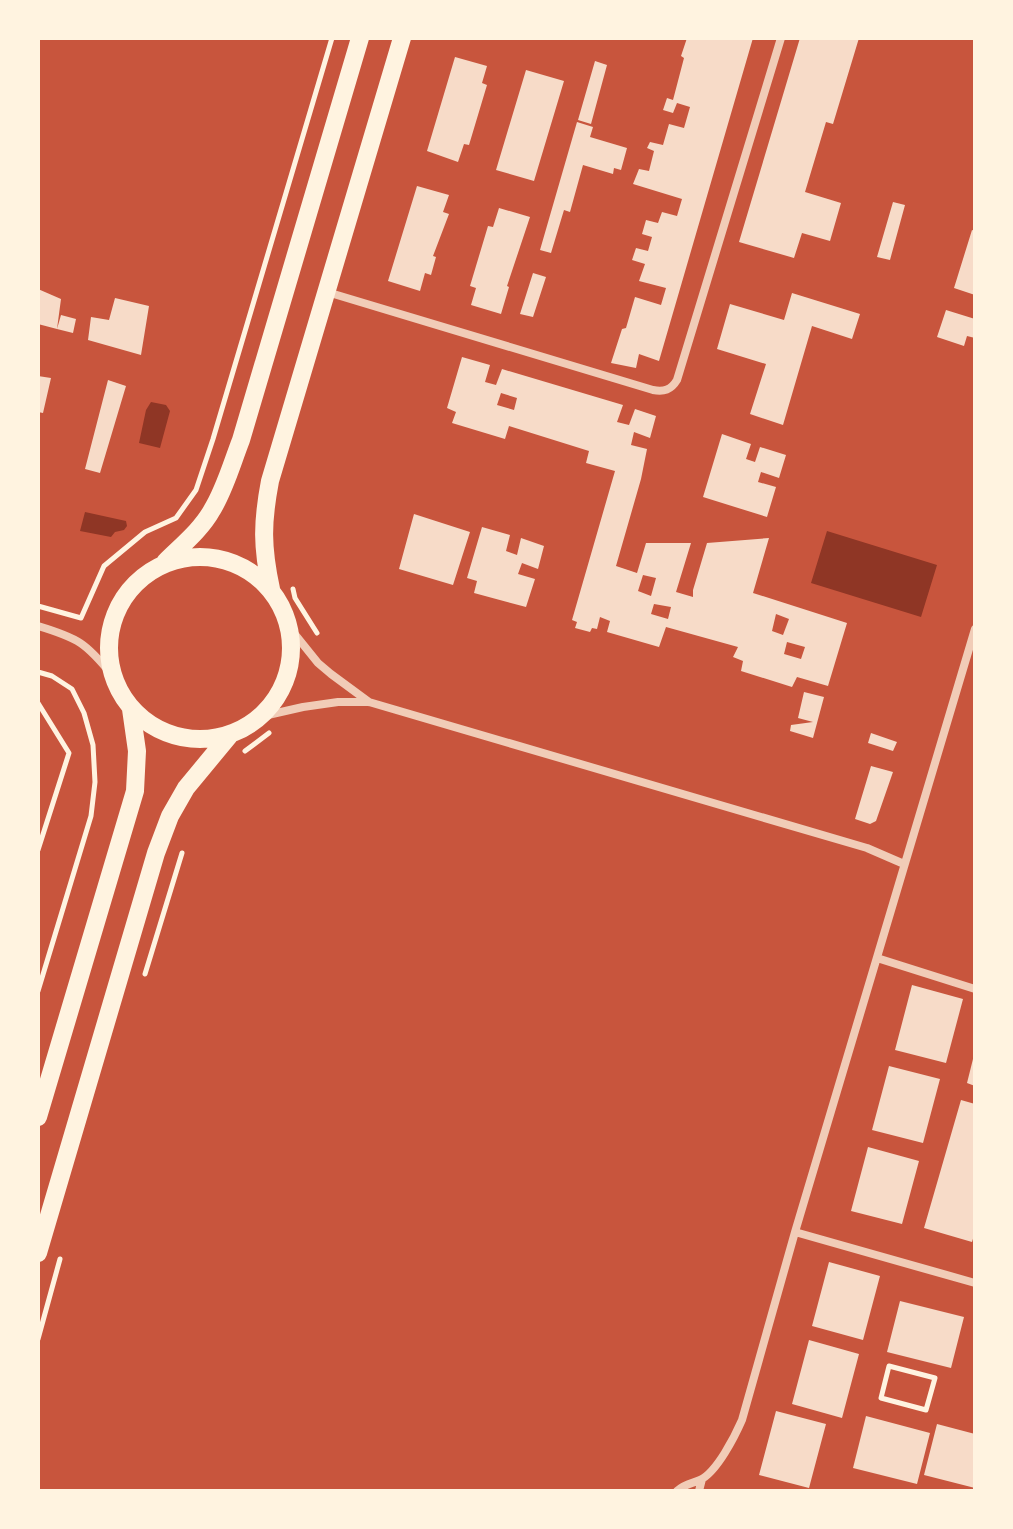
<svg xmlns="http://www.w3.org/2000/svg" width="1013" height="1529" font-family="'Fira Sans Condensed',sans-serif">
<rect width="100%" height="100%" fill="#c8553d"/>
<path fill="#8f3625" d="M 151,402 L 166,405 L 170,411 L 160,448 L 139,443 L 146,410 Z
M 85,512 L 126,521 L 127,526 L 124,530 L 115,532 L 111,537 L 80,531 Z
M 827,531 L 937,565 L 921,617 L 811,583 Z"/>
<path fill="#f7dbc8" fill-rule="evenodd" d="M 687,38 L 753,38 L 659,361 L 639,354 L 636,368 L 611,363 L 622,329 L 626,328 L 635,297 L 661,305 L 666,288 L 639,281 L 645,264 L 632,260 L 636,248 L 648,251 L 652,237 L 642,234 L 646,220 L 658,223 L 662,212 L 677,216 L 682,199 L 633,184 L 639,169 L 649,171 L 654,151 L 647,148 L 650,142 L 663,145 L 669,124 L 684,128 L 690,107 L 677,103 L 673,113 L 663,110 L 667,98 L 673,100 L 684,58 L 681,56 Z
M 800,38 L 859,38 L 833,124 L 826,122 L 805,192 L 841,203 L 830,241 L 802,233 L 794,258 L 739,242 Z
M 455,57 L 487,66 L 482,83 L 487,85 L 469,145 L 464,144 L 458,162 L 427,151 Z
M 595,61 L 607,65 L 591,124 L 578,120 Z
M 526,70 L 564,81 L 534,181 L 496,170 Z
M 577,122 L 593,127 L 590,137 L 627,148 L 621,170 L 614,168 L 613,174 L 583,165 L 570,212 L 564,210 L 551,253 L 540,250 Z
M 417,186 L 449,195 L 443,212 L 449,214 L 433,256 L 436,257 L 431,275 L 425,273 L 420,291 L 388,281 Z
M 893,202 L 905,205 L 890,260 L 877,257 Z
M 499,208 L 530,217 L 507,286 L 509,287 L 501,314 L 471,305 L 476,288 L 470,286 L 488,226 L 493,227 Z
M 972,230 L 975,231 L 975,295 L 954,288 Z
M 533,273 L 546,277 L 533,317 L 520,314 Z
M 38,289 L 61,299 L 57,329 L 38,324 Z
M 792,293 L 860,314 L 852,339 L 812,326 L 783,425 L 750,414 L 766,364 L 717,349 L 730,304 L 784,320 Z
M 115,298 L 149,306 L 141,355 L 88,340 L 91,317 L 109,320 Z
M 946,310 L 975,319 L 975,338 L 967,336 L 964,346 L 937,337 Z
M 61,315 L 76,319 L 73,333 L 57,329 Z
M 462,357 L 490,365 L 485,382 L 496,385 L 502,369 L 623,405 L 617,422 L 629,425 L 635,409 L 656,416 L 650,438 L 634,432 L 631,445 L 647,449 L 641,479 L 616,566 L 637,573 L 646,543 L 691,543 L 676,592 L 693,597 L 693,590 L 707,543 L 769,538 L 753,593 L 847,623 L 828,686 L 797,677 L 792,687 L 741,671 L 743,661 L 733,657 L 738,647 L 666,627 L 659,647 L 607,632 L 610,621 L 600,617 L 597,629 L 592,628 L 590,632 L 575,628 L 577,622 L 572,620 L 615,471 L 586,463 L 589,451 L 509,426 L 505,439 L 452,423 L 456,412 L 447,408 ZM 501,393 L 517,398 L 514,410 L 497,405 ZM 643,575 L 656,578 L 651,596 L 638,591 ZM 654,604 L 671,607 L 668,619 L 651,614 ZM 776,614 L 789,619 L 783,635 L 772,631 ZM 787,642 L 805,647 L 801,659 L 784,654 Z
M 38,376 L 51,378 L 43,413 L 38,412 Z
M 108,380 L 126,386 L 100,473 L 85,469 Z
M 722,434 L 751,444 L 746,459 L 755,462 L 760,447 L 786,455 L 779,478 L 761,472 L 758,482 L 776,487 L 767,517 L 703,497 Z
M 414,514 L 470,532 L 453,585 L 399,569 Z
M 482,527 L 510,535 L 506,551 L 517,555 L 521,538 L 544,546 L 538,569 L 522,563 L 518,574 L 535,579 L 526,607 L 474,593 L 477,581 L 467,578 Z
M 804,692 L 824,697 L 813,738 L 790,731 L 791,725 L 813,722 L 798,718 Z
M 871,733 L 897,742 L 893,751 L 868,743 Z
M 871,766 L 893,772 L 876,821 L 870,824 L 855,819 Z
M 912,985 L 963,999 L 946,1063 L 895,1050 Z
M 974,1055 L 975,1055 L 975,1086 L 967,1083 Z
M 889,1066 L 940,1079 L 923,1143 L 872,1130 Z
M 961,1100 L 975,1104 L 975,1232 L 972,1242 L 924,1228 Z
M 868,1147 L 919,1161 L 902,1224 L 851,1211 Z
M 829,1262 L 880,1276 L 863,1340 L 812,1326 Z
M 900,1301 L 964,1317 L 951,1368 L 887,1352 Z
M 809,1340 L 859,1354 L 842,1418 L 792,1404 Z
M 776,1411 L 826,1424 L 809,1488 L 759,1475 Z
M 866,1416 L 930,1433 L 917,1484 L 853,1468 Z
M 937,1424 L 975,1434 L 975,1488 L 924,1475 Z"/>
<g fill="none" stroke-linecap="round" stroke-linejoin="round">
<path stroke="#fff3e0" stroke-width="5" d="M 293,589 L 295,598 L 317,633
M 38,606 L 81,618 L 104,566 L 145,532 L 176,518 L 196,490 L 213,439 L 332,38
M 38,672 L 52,676 L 72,689 L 84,713 L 93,745 L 95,782 L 91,816 L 38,991
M 38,703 L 69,753 L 38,850
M 245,751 L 269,733
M 145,974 L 182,853
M 38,1339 L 60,1259
M 889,1366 L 935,1378 L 926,1410 L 881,1398 Z"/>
<path stroke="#f1ccb7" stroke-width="8" d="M 327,292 L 653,390 C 664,392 671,390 677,380 L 781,38
M 38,626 C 78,638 86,643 112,675
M 289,627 L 318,663 L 331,674 L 369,702
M 259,717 L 303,707 L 338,702 L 369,702 L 867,848 L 904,864
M 877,958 L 975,989
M 795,1232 L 975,1283
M 677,1491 C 686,1483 691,1484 700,1480 C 717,1472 735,1436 742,1420 L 795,1232 L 975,629
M 699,1491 L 702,1479"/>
<path stroke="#fff3e0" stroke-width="18" d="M109 648a91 91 0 1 1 182 0a91 91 0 1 1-182 0Z
M 165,562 C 181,546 201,530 212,510 C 225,489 232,463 241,440 L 360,38
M 271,589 C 262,547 262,523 270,481 L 402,38
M 38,1117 L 135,791 L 137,751 L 131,709
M 38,1253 L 156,853 L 170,816 L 186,788 L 229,736"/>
</g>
<rect width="1013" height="1529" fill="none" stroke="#fff3e0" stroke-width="80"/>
</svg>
